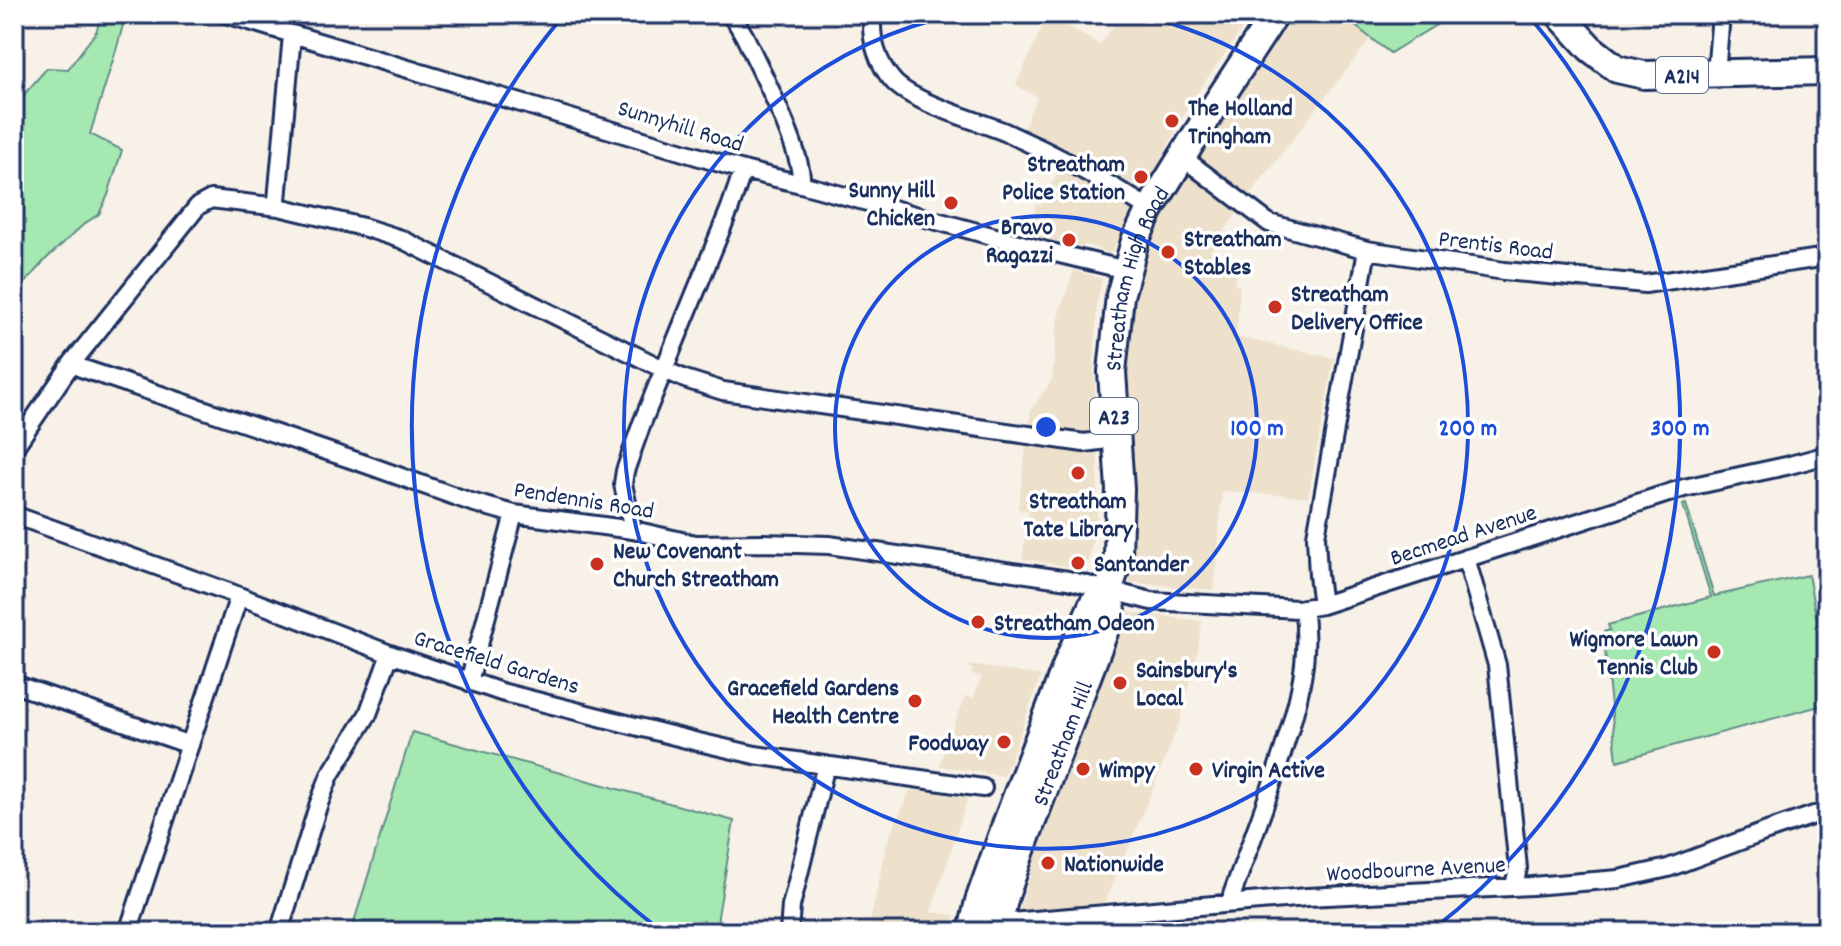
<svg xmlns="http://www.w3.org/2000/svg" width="1841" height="946" font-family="Dekko,sans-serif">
<rect width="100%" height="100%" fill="#f7f1e8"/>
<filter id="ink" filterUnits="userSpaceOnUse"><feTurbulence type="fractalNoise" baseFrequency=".0125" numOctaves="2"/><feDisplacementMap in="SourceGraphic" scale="16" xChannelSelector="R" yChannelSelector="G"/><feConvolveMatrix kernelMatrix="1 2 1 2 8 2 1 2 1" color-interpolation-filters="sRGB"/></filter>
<g filter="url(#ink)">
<path fill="#ede1cc" d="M 1048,14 L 1100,45 L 1122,14 L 1253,14 L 1192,100 L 1112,252 L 1108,253 L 1091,246 L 1085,245 L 1083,247 L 1028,235 L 1036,204 L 1040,205 L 1058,172 L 1015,147 L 1037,97 L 1016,85 Z
M 1295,14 L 1340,14 L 1371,38 L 1252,192 L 1210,251 L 1242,263 L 1234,284 L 1240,287 L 1236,337 L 1334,358 L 1308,497 L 1222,491 L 1214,590 L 1125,582 L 1133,531 L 1124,393 L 1129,321 L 1144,266 L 1162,214 Z
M 1074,270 L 1102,279 L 1097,303 L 1094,368 L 1098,464 L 1097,517 L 1087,569 L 1022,559 L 1029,511 L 1018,509 L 1031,410 L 1052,380 L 1058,317 Z
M 1128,612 L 1202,621 L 1198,649 L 1180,721 L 1150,796 L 1104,905 L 1019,912 L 1038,846 L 1115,640 Z
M 970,665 L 1041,676 L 1004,776 L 939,766 L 965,696 L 973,698 L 982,677 L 971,674 L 973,670 L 970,668 Z
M 910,790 L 968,797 L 931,912 L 955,915 L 949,932 L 868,932 L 887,842 Z"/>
<path fill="#a6e8b2" stroke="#608c88" stroke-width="2" d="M 102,14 L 126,14 L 117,47 L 90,134 L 122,150 L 108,195 L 99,214 L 84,224 L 45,260 L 14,295 L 14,170 L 27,151 L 14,139 L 14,95 L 21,98 L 47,68 L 68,69 L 96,32 Z
M 1340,14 L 1454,14 L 1390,53 Z
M 1686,504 L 1714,596 L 1808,575 L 1827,672 L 1827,704 L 1617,761 L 1603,632 L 1610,630 L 1608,625 L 1711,597 L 1683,505 Z
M 412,732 L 734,821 L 718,916 L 717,932 L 351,932 Z"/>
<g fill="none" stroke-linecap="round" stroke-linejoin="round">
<g stroke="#1b2f5e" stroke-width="22">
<path id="minor" d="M 226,14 L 743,170 L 801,184 L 1047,251 L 1126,270
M 729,14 L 737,23 L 745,37 C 759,67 805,155 801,184
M 873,14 C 869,37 878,65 894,82 C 914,103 976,120 1005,132 C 1055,154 1104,180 1150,209
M 1716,74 L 1721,14
M 1182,157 L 1269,223 L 1367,250 L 1504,271 L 1645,284 L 1827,257
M 279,207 L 277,200 L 292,35
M 72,363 L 81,368 L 365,464 L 471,502 L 514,514 L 633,530 L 695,544 L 764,543 L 829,545 L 1068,580 L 1151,601 L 1298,609 L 1322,605 L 1684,488 L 1786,466 L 1827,455
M 14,448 L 72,363 L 198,206 L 211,199 L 279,207 L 363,227 L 401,239 L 665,370 L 685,379 L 723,391 L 1084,443 L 1115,439
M 14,515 L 226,591 L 390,654 L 501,692 L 694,741 L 755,755 L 983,788
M 633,530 L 623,484 L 625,471 L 642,423 L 730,208 L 743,170
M 1466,558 L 1497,665 L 1518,868 L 1514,886
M 1322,605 L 1318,575 L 1316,536 L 1367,250
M 469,682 L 514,514
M 14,684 L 190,745
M 1232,903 L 1232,895 C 1247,852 1264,810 1278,766 C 1295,715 1312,662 1303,608
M 998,923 L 1307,897 L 1532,886 L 1619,879 L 1668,868 L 1767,831 L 1814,815 L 1827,813
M 128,932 L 239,596
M 279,932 L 318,806 L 330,775 L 368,714 L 390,654
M 789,932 L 791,906 L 826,765"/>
</g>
<g stroke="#1b2f5e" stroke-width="32">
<g id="trunk">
<path d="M 1559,14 L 1590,48 L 1617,69 L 1644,75 L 1827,71"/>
<path id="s1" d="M 972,932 L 979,901 L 1007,822 L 1069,659 L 1093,604 L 1108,592 L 1115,570 L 1118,554 L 1120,489 L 1112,372 L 1120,296 L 1135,241 L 1150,209 L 1192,141 L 1275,14"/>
<path id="s2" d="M 996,932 L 1005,896 L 1021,850 L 1112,611 L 1108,592"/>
</g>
</g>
<use href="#minor" stroke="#fff" stroke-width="16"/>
<use href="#trunk" stroke="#fff" stroke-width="26"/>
<path stroke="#1b2f5e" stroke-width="4" stroke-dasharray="12 6" stroke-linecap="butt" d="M 14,146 L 23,135"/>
</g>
</g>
<g fill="none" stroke="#1d4ed8" stroke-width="4">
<circle cx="1046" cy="427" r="211"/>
<path d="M1134 14A422 422 0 1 1 958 14"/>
<path d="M660 930A634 634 0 0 1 564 15M1528 15A634 634 0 0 1 1432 930"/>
</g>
<g fill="#c8321e" stroke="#fff" stroke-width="3">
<circle cx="1172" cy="121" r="8"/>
<circle cx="1141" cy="177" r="8"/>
<circle cx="951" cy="203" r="8"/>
<circle cx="1069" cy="240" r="8"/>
<circle cx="1168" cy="252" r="8"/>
<circle cx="1275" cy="307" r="8"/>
<circle cx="1078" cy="473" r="8"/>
<circle cx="1078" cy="563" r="8"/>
<circle cx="597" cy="564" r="8"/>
<circle cx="978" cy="622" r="8"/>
<circle cx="1714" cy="652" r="8"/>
<circle cx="1120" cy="683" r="8"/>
<circle cx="915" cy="701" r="8"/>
<circle cx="1004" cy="742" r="8"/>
<circle cx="1083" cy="769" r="8"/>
<circle cx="1196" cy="769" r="8"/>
<circle cx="1048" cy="863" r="8"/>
</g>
<g text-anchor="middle" stroke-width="7" stroke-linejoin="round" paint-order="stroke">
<g fill="#fff" stroke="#5f6d8e" stroke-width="2">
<rect x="1656" y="57" width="52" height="36" rx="6"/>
<rect x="1090" y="398" width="48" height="36" rx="6"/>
</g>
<g font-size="22" font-weight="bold" fill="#1b2f5e">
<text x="1682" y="83">A214</text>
<text x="1114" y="424">A23</text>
</g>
<g font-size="24" font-weight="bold" fill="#1b2f5e" stroke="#fff" text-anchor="start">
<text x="1188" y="115">The Holland<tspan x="1188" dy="28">Tringham</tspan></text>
<text x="1125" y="171" text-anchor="end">Streatham<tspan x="1125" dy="28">Police Station</tspan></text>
<text x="935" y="197" text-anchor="end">Sunny Hill<tspan x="935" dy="28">Chicken</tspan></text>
<text x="1053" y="234" text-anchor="end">Bravo<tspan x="1053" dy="28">Ragazzi</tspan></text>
<text x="1184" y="246">Streatham<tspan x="1184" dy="28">Stables</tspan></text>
<text x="1291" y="301">Streatham<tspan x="1291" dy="28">Delivery Office</tspan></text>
<text x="1078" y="508" text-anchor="middle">Streatham<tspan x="1078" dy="28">Tate Library</tspan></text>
<text x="613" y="558">New Covenant<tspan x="613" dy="28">Church Streatham</tspan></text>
<text x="1094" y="571">Santander</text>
<text x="994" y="630">Streatham Odeon</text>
<text x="1698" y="646" text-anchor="end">Wigmore Lawn<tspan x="1698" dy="28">Tennis Club</tspan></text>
<text x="1136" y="677">Sainsbury's<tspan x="1136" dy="28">Local</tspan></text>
<text x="899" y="695" text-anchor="end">Gracefield Gardens<tspan x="899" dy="28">Health Centre</tspan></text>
<text x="988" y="750" text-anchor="end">Foodway</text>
<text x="1099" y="777">Wimpy</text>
<text x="1212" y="777">Virgin Active</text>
<text x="1064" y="871">Nationwide</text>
</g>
<g font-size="24" fill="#1b2f5e" stroke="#fff">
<text transform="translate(681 125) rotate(17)" y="8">Sunnyhill Road</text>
<text transform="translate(1496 244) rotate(7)" y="8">Prentis Road</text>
<text dy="8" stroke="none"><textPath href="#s1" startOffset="688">Streatham High Road</textPath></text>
<text transform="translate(584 499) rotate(9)" y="8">Pendennis Road</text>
<text transform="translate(1463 534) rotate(-18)" y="8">Becmead Avenue</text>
<text transform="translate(497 661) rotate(17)" y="8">Gracefield Gardens</text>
<text dy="8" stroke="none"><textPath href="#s2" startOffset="200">Streatham Hill</textPath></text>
<text transform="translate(1416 868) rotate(-3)" y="8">Woodbourne Avenue</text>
</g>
</g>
<circle cx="1046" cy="427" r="12" fill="#1d4ed8" stroke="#fff" stroke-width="4"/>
<g font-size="24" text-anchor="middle" font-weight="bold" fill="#1d4ed8" stroke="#fff" stroke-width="7" stroke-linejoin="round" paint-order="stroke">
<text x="1257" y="435">100 m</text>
<text x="1468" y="435">200 m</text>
<text x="1680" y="435">300 m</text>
</g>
<rect width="1841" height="946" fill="none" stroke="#fff" stroke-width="48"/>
<rect x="24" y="24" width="1793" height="898" fill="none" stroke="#1b2f5e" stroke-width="3" filter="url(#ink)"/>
</svg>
